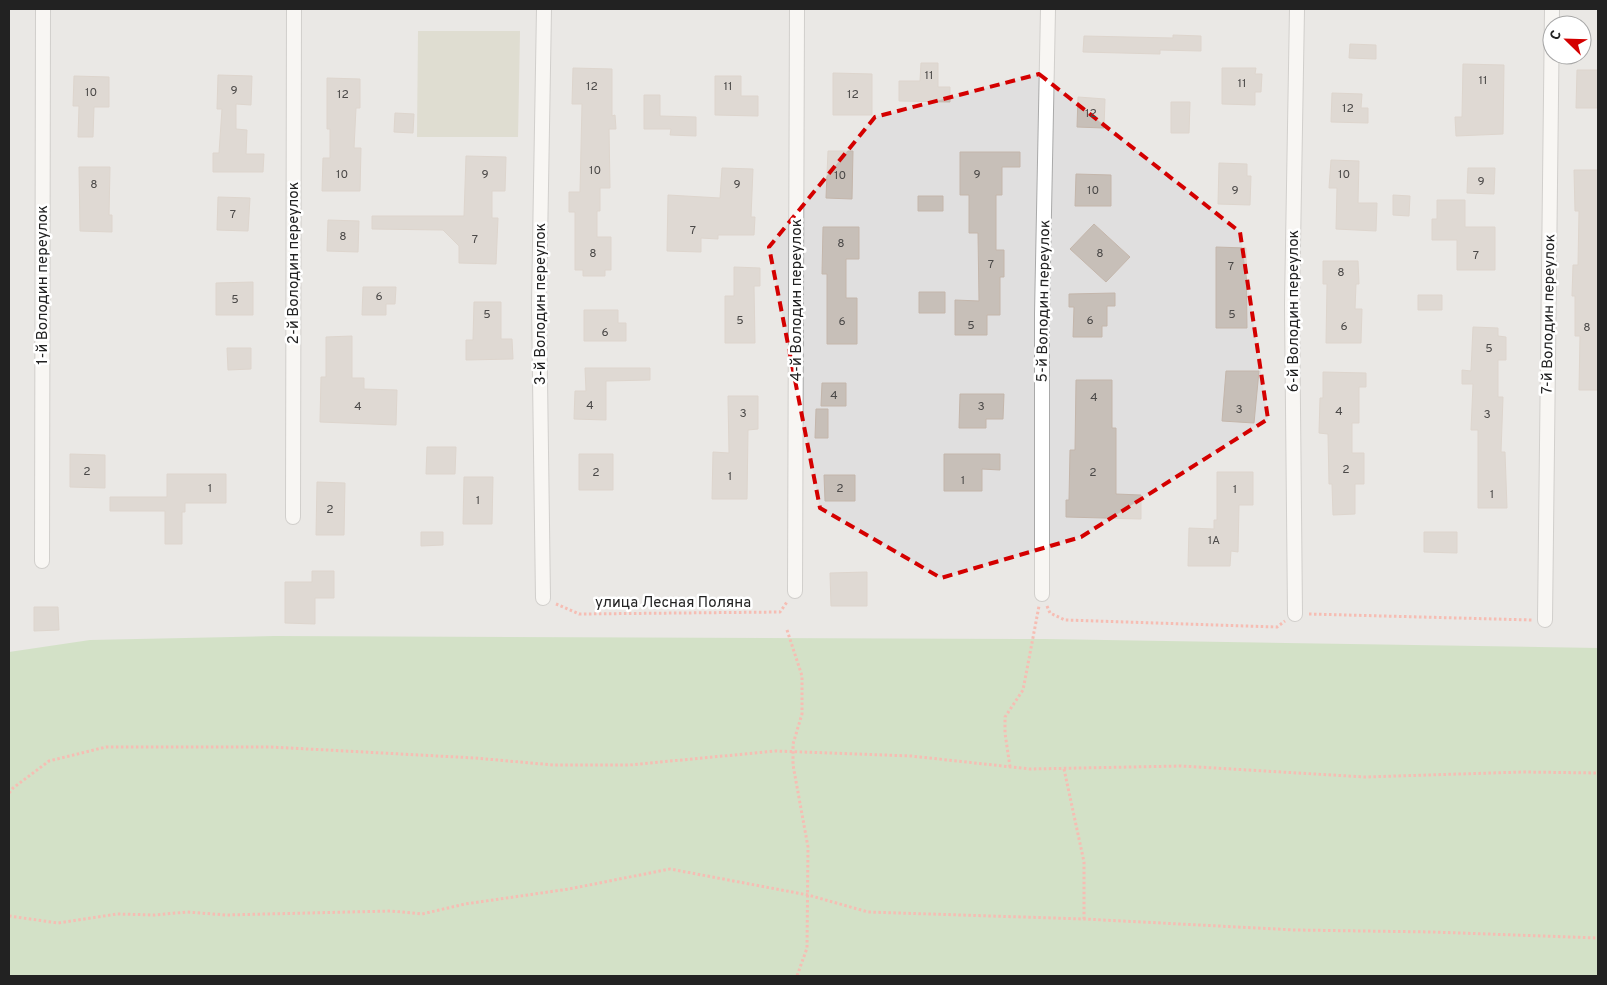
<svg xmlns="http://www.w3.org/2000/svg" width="1607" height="985" font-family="Overpass,sans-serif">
<rect width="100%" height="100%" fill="#f2efe9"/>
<path fill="#e0dfdf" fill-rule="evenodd" d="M 9,9 L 1598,9 L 1598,976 L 9,976 ZM 1552,25 L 1582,25 L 1582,55 L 1552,55 Z"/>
<path fill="#c7c7b4" d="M 418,31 L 520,31 L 518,137 L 417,137 Z"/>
<path fill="#add19e" d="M 274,636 L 1045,639 L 1598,648 L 1598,976 L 9,976 L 9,652 L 90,640 Z"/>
<path fill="#c7bfb8" stroke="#c4b6ab" d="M 1173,35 L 1201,36 L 1201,51 L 1160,50 L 1160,54 L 1083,52 L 1084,36 L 1173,38 Z
M 1350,44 L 1376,45 L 1376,59 L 1349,58 Z
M 921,63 L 938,63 L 938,87 L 950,87 L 950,102 L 899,101 L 899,81 L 920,81 Z
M 1463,64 L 1504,65 L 1503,134 L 1456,136 L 1455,117 L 1462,117 Z
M 573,68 L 612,69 L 612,116 L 615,115 L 616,129 L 609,129 L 610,188 L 600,188 L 600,211 L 597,211 L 597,237 L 611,237 L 611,270 L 605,270 L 605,276 L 583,276 L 583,270 L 575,270 L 575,212 L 569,212 L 569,192 L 580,192 L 582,104 L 572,104 Z
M 1222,68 L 1256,68 L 1255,74 L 1262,74 L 1261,92 L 1255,92 L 1255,105 L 1222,104 Z
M 1577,70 L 1598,70 L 1598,108 L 1576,108 Z
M 833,73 L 872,74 L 872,115 L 833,115 Z
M 218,75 L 252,76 L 251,105 L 236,104 L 236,129 L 247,130 L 246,154 L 264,154 L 263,172 L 213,172 L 213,153 L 219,153 L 222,109 L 217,109 Z
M 74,76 L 109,77 L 109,107 L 94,107 L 93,137 L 78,137 L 79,106 L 73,106 Z
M 715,76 L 741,76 L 741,96 L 758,96 L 758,116 L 715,115 Z
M 327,78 L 360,79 L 360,108 L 356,108 L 354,148 L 361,148 L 360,191 L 322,191 L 323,158 L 330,158 L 330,129 L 327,129 Z
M 1332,93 L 1362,94 L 1361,108 L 1368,108 L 1368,123 L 1331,122 Z
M 644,95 L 660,95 L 660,116 L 696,117 L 696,136 L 670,135 L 671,129 L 644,129 Z
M 1078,97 L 1105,99 L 1104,128 L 1077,127 Z
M 1171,102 L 1190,102 L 1189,133 L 1171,133 Z
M 395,113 L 414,114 L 413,133 L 394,132 Z
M 828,151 L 853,151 L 852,199 L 826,198 Z
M 960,152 L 1020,152 L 1020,167 L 1002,167 L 1002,195 L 996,195 L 996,250 L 1004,250 L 1004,277 L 1000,277 L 1000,315 L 987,315 L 987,335 L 955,335 L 955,300 L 979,301 L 978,233 L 969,233 L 969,195 L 960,195 Z
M 466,156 L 506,157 L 505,191 L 492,191 L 492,218 L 498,218 L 496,264 L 459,263 L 459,246 L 443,230 L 372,229 L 372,216 L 464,216 Z
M 1331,160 L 1359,161 L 1358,203 L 1377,203 L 1376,231 L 1336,229 L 1337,188 L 1329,188 Z
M 1219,163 L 1247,164 L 1247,176 L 1251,176 L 1250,205 L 1218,204 Z
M 79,167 L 110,167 L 109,215 L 112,215 L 112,232 L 80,231 Z
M 722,168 L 753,169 L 751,217 L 755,217 L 754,235 L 718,235 L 718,239 L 701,238 L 701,252 L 667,251 L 668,195 L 720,198 Z
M 1468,168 L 1495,168 L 1494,194 L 1467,193 Z
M 1574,170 L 1598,170 L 1598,390 L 1579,390 L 1580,336 L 1575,336 L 1575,296 L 1572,296 L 1573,265 L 1578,265 L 1579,211 L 1575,211 Z
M 1076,174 L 1111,175 L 1111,206 L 1075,206 Z
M 1393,195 L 1410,196 L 1409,216 L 1393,215 Z
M 918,196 L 943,196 L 943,211 L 918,211 Z
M 218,197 L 250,198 L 248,231 L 217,230 Z
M 1437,200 L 1465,200 L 1465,227 L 1495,227 L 1495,270 L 1457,270 L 1457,240 L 1432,240 L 1432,219 L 1437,219 Z
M 328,220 L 359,221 L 358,252 L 327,251 Z
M 1094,224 L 1130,257 L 1106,282 L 1070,249 Z
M 823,227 L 859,227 L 859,259 L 846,259 L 846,298 L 857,298 L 857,344 L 827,344 L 827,274 L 822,274 Z
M 1216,247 L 1246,248 L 1247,328 L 1216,328 Z
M 1323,261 L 1358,261 L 1359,284 L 1356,284 L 1355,309 L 1362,309 L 1361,343 L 1326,343 L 1327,284 L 1323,284 Z
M 734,267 L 760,268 L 760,286 L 754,286 L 755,343 L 725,343 L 725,296 L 734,296 Z
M 253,282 L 253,315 L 216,315 L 216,283 Z
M 363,287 L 396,287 L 395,304 L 386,304 L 386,315 L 362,315 Z
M 919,292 L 945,292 L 945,313 L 919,313 Z
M 1115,293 L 1115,306 L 1107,306 L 1107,326 L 1102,326 L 1102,337 L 1073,337 L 1074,307 L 1069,307 L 1069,294 Z
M 1418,295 L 1442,295 L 1442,310 L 1418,310 Z
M 474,302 L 501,302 L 501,339 L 512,339 L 513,359 L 466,360 L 466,340 L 473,340 Z
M 584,310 L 618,310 L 618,323 L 626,323 L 626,341 L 584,341 Z
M 1473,327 L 1498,328 L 1498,336 L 1506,337 L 1506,360 L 1498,360 L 1498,397 L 1503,397 L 1501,452 L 1505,452 L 1507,508 L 1478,508 L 1478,430 L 1471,430 L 1473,384 L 1462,384 L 1462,370 L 1471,371 Z
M 352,336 L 352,378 L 364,378 L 364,389 L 397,390 L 396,425 L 320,422 L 321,377 L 326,377 L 326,337 Z
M 227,348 L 251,348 L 251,369 L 228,370 Z
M 585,368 L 650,368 L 650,380 L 606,381 L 606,420 L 574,419 L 575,391 L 586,391 Z
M 1226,371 L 1259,371 L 1254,423 L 1222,421 Z
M 1323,372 L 1366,373 L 1366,387 L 1359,387 L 1359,423 L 1352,423 L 1352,453 L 1364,453 L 1364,484 L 1355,484 L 1355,514 L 1333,515 L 1332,484 L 1329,484 L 1328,434 L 1319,433 L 1320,398 L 1323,398 Z
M 1076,380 L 1112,380 L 1112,428 L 1116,428 L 1116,494 L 1141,495 L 1141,519 L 1066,517 L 1066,500 L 1069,500 L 1070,450 L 1075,450 Z
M 822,383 L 846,383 L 846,406 L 821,406 Z
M 960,394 L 1004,394 L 1003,419 L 986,419 L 986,428 L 959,428 Z
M 728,396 L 758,396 L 758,429 L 748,430 L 747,499 L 712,499 L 713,452 L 729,453 Z
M 816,409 L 828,409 L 828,438 L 815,438 Z
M 427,447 L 456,447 L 455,474 L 426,474 Z
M 70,454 L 105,455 L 105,488 L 70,487 Z
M 579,454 L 613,454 L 613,490 L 579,490 Z
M 944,454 L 1000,454 L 1000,470 L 982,469 L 982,491 L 944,491 Z
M 1217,472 L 1253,472 L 1253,505 L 1239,505 L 1238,552 L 1231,551 L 1230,566 L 1188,566 L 1189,528 L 1214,529 L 1214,520 L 1217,520 Z
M 167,474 L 226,474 L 226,503 L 185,503 L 185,512 L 182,512 L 182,544 L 165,544 L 165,511 L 110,511 L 110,497 L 167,497 Z
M 824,475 L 855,475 L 855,501 L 825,501 Z
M 464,477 L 493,477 L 492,524 L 463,524 Z
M 317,482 L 345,483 L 344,535 L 316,535 Z
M 421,532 L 443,532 L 443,545 L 421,546 Z
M 1424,532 L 1457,532 L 1457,553 L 1424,552 Z
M 312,571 L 334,571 L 334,598 L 315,598 L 315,624 L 285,623 L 285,582 L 312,582 Z
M 867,572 L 867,606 L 831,606 L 830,573 Z
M 34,607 L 58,607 L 59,630 L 34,631 Z"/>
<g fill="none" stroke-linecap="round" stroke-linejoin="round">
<g stroke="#a9a9a9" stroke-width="16">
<path id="minor" d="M 293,517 L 294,9
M 42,561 L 43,9
M 795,591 L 797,9
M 1042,594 L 1042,314 L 1048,9
M 543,598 L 539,304 L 544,9
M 1295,614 L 1292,305 L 1297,9
M 1545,620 L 1552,9"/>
</g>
<path stroke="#fa8072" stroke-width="3" stroke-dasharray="2.5 2.5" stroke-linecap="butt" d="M 556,604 L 579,614 L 780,612 L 787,602
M 1047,606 L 1050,613 L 1065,620 L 1277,627 L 1285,621
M 1309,614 L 1532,620
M 787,630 L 802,676 L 802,714 L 793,744 L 793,765 L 808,847 L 807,948 L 797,976
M 1010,767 L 1005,733 L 1005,717 L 1023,690 L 1039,606
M 1064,769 L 1084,862 L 1084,919
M 9,793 L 13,788 L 49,761 L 106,747 L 271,747 L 475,758 L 553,765 L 629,765 L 776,751 L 911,756 L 1030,769 L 1181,766 L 1365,777 L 1523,772 L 1598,773
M 9,916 L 58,923 L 117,914 L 155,915 L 187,912 L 226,915 L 391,911 L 422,914 L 465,904 L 569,889 L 670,869 L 808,895 L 868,912 L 1084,919 L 1295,930 L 1432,932 L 1598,938"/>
<use href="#minor" stroke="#fff" stroke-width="14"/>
</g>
<path d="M0 0H1607V985H0ZM 1039,74 L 1240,232 L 1268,419 L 1081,537 L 941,578 L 820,508 L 769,247 L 875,117 Z" fill="#f2efe9" fill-opacity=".55" fill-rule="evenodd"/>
<path fill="none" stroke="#d40000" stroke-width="4" stroke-dasharray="10 6" stroke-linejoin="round" d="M 1039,74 L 1240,232 L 1268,419 L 1081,537 L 941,578 L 820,508 L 769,247 L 875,117 Z"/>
<g text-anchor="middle" stroke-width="5" stroke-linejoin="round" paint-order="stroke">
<g font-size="12" fill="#4b4948">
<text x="929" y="79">11</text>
<text x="1483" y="84">11</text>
<text x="1242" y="87">11</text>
<text x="592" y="90">12</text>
<text x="728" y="90">11</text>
<text x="234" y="94">9</text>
<text x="91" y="96">10</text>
<text x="343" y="98">12</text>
<text x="853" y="98">12</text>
<text x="1348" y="112">12</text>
<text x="1091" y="117">12</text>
<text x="595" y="174">10</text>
<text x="342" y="178">10</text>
<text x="485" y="178">9</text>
<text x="977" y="178">9</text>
<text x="1344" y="178">10</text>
<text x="840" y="179">10</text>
<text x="1481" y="185">9</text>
<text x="94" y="188">8</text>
<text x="737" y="188">9</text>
<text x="1093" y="194">10</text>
<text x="1235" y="194">9</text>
<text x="233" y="218">7</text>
<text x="693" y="234">7</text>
<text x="343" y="240">8</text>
<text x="475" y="243">7</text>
<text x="841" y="247">8</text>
<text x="593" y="257">8</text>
<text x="1100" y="257">8</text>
<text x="1476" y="259">7</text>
<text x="991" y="268">7</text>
<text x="1231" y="270">7</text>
<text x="1341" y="276">8</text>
<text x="379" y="300">6</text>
<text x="235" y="303">5</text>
<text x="487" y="318">5</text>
<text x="1232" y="318">5</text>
<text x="740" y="324">5</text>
<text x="1090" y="324">6</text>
<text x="842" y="325">6</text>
<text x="971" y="329">5</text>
<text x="1344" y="330">6</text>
<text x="1587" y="331">8</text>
<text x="605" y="336">6</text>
<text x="1489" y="352">5</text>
<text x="834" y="399">4</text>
<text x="1094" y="401">4</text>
<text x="590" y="409">4</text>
<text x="358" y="410">4</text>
<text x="981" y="410">3</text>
<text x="1239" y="413">3</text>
<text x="1339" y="415">4</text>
<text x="743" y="417">3</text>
<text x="1487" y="418">3</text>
<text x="1346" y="473">2</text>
<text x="87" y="475">2</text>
<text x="596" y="476">2</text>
<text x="1093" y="476">2</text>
<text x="730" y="480">1</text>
<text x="963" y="484">1</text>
<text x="210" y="492">1</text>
<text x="840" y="492">2</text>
<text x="1235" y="493">1</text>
<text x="1492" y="498">1</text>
<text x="478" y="504">1</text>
<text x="330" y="513">2</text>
<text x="1214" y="544">1А</text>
</g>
<g font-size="15" fill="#222" stroke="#fff">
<text transform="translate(293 263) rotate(-90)" y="5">2-й Володин переулок</text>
<text transform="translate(42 285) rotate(-90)" y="5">1-й Володин переулок</text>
<text transform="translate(796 300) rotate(-90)" y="5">4-й Володин переулок</text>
<text transform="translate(1043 301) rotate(-89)" y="5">5-й Володин переулок</text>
<text transform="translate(540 304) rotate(-90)" y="5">3-й Володин переулок</text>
<text transform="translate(1293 311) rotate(-90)" y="5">6-й Володин переулок</text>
<text transform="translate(1548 314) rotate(-89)" y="5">7-й Володин переулок</text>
<text x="673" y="607">улица Лесная Поляна</text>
</g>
</g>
<rect width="1607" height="985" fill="none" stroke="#222222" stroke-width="20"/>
<g transform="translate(1567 40) rotate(293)"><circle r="24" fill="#ffffff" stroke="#a7a7a7"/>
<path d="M0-4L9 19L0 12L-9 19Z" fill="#d40000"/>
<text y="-8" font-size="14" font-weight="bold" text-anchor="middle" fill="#222222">С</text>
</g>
</svg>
